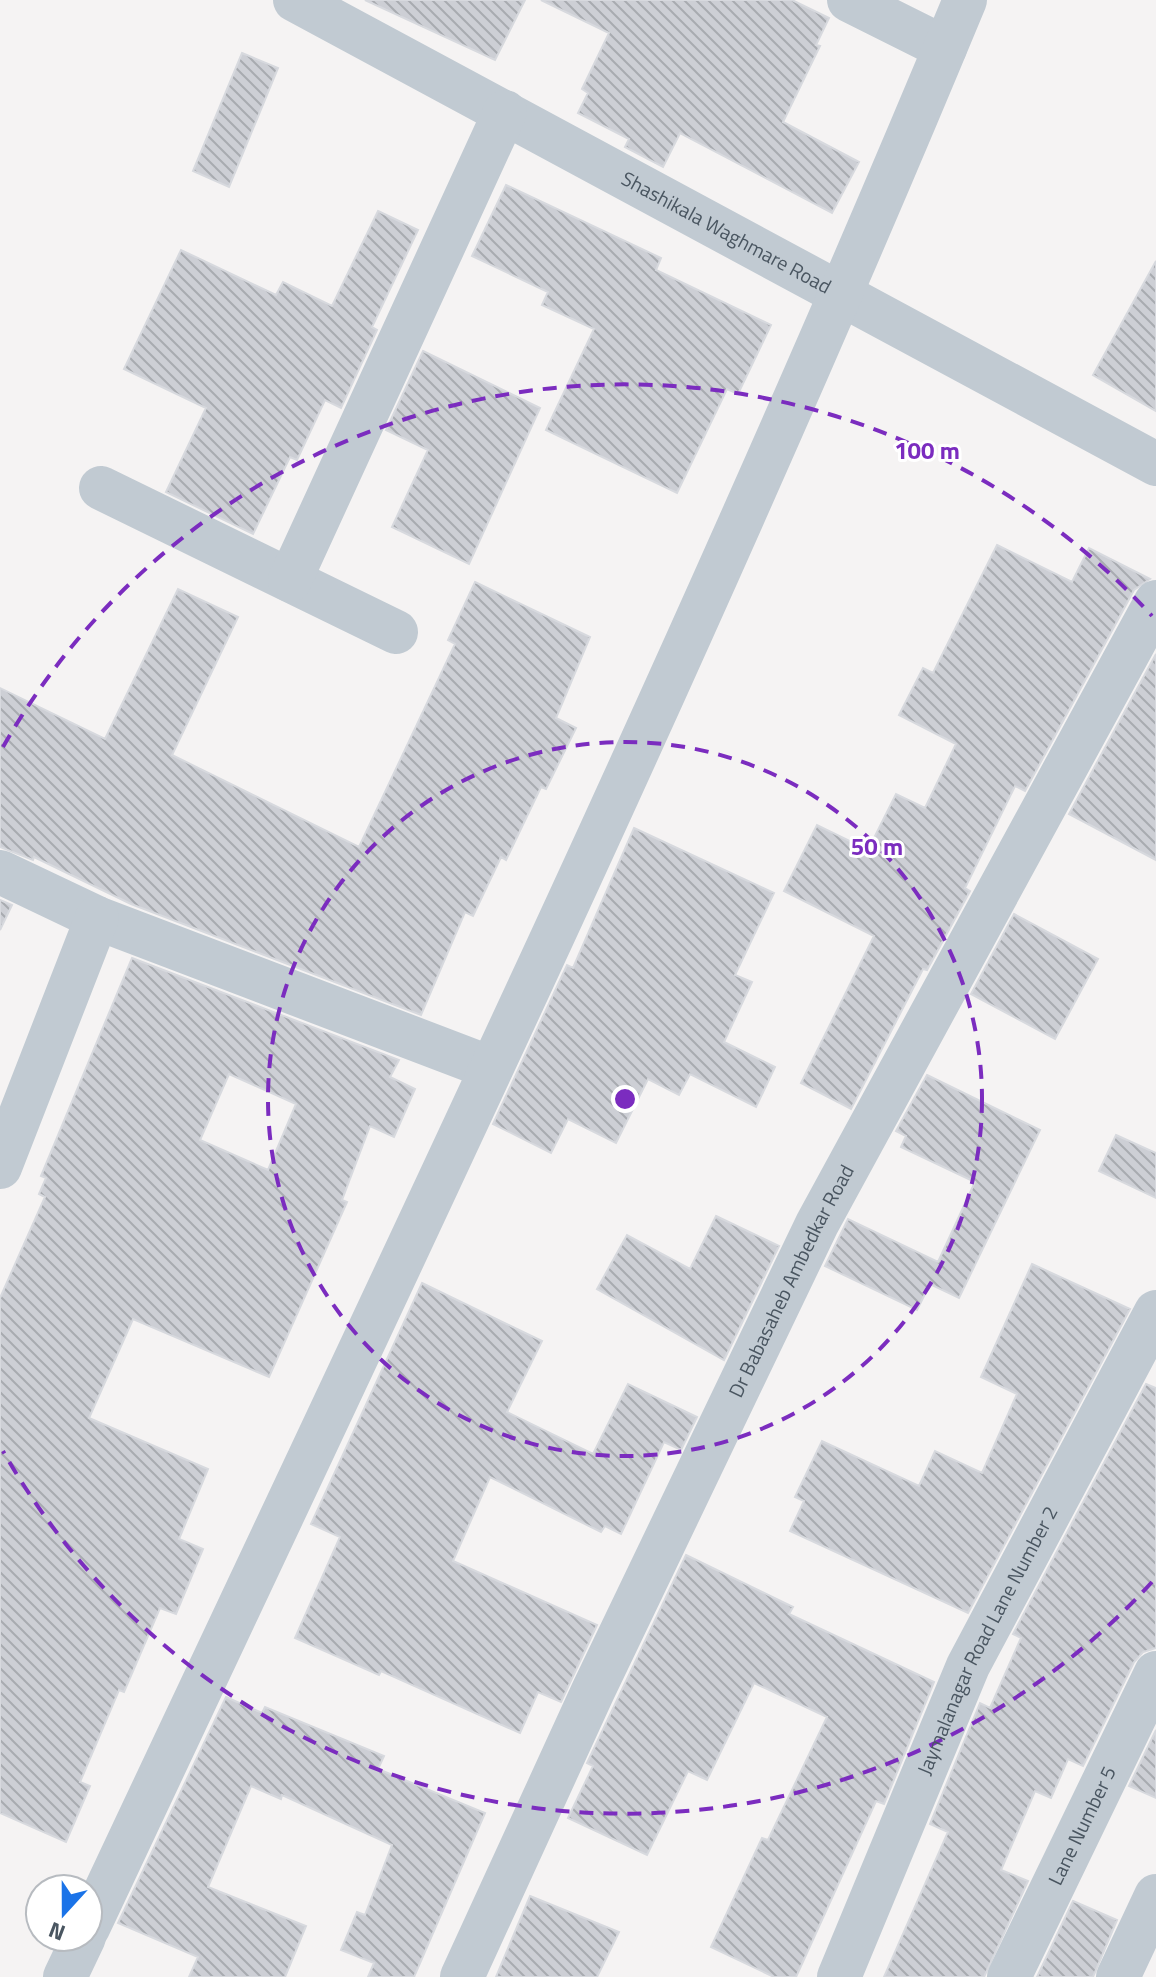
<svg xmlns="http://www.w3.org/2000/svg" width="1156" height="1977" font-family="'Titillium Web',sans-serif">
<defs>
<pattern id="building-back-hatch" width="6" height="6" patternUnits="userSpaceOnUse" patternTransform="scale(2)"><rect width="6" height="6" fill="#cdcfd5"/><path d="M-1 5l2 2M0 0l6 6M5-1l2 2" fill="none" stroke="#a8abb0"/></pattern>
</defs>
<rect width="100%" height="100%" fill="#f5f3f3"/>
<path fill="url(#building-back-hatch)" stroke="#d7d9de" stroke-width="2" fill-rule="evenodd" d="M 365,0 L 525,0 L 495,60 Z
M 541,0 L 792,0 L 829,18 L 816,45 L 820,46 L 783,122 L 859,162 L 832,213 L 680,133 L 663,167 L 625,147 L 629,139 L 578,113 L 588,93 L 582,89 L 609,33 Z
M 242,53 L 278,68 L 229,187 L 193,171 Z
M 506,185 L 661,258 L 656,270 L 771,325 L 738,394 L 727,389 L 677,493 L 546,430 L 594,329 L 542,305 L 548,292 L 472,256 Z
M 378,211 L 418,230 L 372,327 L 377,330 L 341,408 L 325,400 L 297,460 L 290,457 L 253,534 L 166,492 L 206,408 L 124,369 L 181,250 L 276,295 L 283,282 L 332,306 Z
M 1156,261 L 1156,411 L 1093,375 Z
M 423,351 L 540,408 L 469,564 L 392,527 L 428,450 L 386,430 Z
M 997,545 L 1072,582 L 1089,548 L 1150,579 L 1134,590 L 1025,791 L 1015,786 L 965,888 L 970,891 L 927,970 L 923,969 L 851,1109 L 801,1083 L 874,936 L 784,891 L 817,825 L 868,850 L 896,794 L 925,808 L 956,744 L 899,715 L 923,668 L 933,673 Z
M 475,582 L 590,637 L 556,718 L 576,728 L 546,789 L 541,787 L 506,860 L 501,857 L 473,916 L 465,912 L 421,1015 L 131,904 L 34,857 L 33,860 L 0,847 L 0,688 L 105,739 L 178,589 L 238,617 L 172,755 L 359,847 L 455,644 L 448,640 Z
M 1156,654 L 1156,860 L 1069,814 Z
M 634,828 L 774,893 L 735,975 L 752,982 L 724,1042 L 775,1067 L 756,1107 L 690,1074 L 679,1095 L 648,1079 L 616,1143 L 568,1119 L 551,1153 L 493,1124 L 567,965 L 573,968 Z
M 0,900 L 12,905 L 0,930 Z
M 1014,914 L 1098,959 L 1055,1039 L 971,994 Z
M 132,958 L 399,1060 L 390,1077 L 415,1089 L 394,1137 L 370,1126 L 342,1200 L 347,1202 L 269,1377 L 133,1319 L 89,1418 L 208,1469 L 179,1539 L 203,1549 L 176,1614 L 160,1608 L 124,1692 L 119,1690 L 80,1782 L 90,1786 L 66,1842 L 0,1813 L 0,1298 L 45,1197 L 39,1194 L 46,1178 L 41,1176 ZM 229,1074 L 296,1104 L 268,1170 L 200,1140 Z
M 927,1075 L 1040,1130 L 959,1298 L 930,1284 L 917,1310 L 825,1266 L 848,1219 L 938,1262 L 975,1182 L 901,1147 L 906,1136 L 896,1131 Z
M 1116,1135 L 1156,1153 L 1156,1198 L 1099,1171 Z
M 716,1216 L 779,1246 L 724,1360 L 597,1289 L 627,1235 L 690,1269 Z
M 1032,1264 L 1130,1309 L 968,1613 L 790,1531 L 804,1501 L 795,1497 L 822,1441 L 919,1486 L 935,1451 L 982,1473 L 1017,1394 L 981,1377 Z
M 422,1283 L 542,1341 L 507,1412 L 593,1454 L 628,1384 L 697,1417 L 681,1450 L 664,1442 L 621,1534 L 605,1526 L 601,1532 L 490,1477 L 453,1561 L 597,1625 L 561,1702 L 538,1692 L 520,1733 L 381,1671 L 379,1675 L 295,1638 L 340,1537 L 311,1524 Z
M 1146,1384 L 1156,1388 L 1156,1648 L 1143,1652 L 1134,1662 L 1083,1766 L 1068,1759 L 1051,1798 L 1035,1791 L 1001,1870 L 1028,1881 L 984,1977 L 884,1977 L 948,1832 L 930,1824 L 980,1703 L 990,1708 L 1021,1638 L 1013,1634 Z
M 686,1555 L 793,1607 L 789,1614 L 934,1682 L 884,1804 L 876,1801 L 796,1977 L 774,1977 L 711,1947 L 762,1838 L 768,1840 L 827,1717 L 754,1683 L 707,1780 L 688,1771 L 647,1855 L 568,1818 L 593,1766 L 587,1763 Z
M 226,1697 L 262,1713 L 265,1707 L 384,1756 L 378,1769 L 485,1813 L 414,1977 L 368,1977 L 374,1963 L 341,1950 L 357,1912 L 365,1915 L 392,1845 L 282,1795 L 281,1799 L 251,1786 L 208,1887 L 306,1926 L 285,1977 L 189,1977 L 198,1957 L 118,1923 Z
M 1156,1730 L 1156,1798 L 1129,1786 Z
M 530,1896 L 619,1932 L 597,1977 L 496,1977 Z
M 1073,1901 L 1117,1920 L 1093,1977 L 1037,1977 Z"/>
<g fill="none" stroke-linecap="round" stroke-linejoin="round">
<g stroke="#c1cad2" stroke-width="44">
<path id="s1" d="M 295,0 L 1156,464"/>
<path d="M 849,0 L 945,48"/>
<path d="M 101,488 L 396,632"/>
<path d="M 290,580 L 505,112"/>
<path d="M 0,872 L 97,918 L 491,1068"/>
<path d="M 0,1167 L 97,918"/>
<path d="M 88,1928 C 388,1289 695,652 965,0"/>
<path d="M 65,1977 L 84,1937"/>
<path id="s2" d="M 462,1977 L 593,1691 L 817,1224 L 1156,602"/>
<path id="s3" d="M 839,1977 L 968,1666 L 1156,1312"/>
<path id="s4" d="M 1009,1977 L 1156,1673"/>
<path d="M 1118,1977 L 1156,1896"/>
</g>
</g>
<g fill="none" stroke="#7b2cbf" stroke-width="4" stroke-dasharray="14 10">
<circle cx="625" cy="1099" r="357"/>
<path d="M1152 1582A715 715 0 0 1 3 1451M3 747A715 715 0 0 1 1152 616"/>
</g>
<g text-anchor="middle" stroke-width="6" stroke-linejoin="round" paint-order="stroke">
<g font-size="20" fill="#4a5661" stroke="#fff">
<text dy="7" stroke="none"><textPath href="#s1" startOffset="490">Shashikala Waghmare Road</textPath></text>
<text dy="7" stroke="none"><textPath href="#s2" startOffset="770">Dr Babasaheb Ambedkar Road</textPath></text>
<text dy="7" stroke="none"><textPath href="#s3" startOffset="368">Jaymalanagar Road Lane Number 2</textPath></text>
<text dy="7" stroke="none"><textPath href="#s4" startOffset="168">Lane Number 5</textPath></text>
</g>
</g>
<circle cx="625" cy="1099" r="12" fill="#7b2cbf" stroke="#fff" stroke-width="4"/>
<g font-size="24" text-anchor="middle" font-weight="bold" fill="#7b2cbf" stroke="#fff" stroke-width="6" stroke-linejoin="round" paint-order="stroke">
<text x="927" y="459">100 m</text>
<text x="877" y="855">50 m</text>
</g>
<g transform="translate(64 1913) rotate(201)"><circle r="38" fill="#ffffff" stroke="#b7bbc0" stroke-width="2"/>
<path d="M0-6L14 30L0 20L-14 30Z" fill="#1a73e8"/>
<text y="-12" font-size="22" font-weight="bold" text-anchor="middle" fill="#4a5661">N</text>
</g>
</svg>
